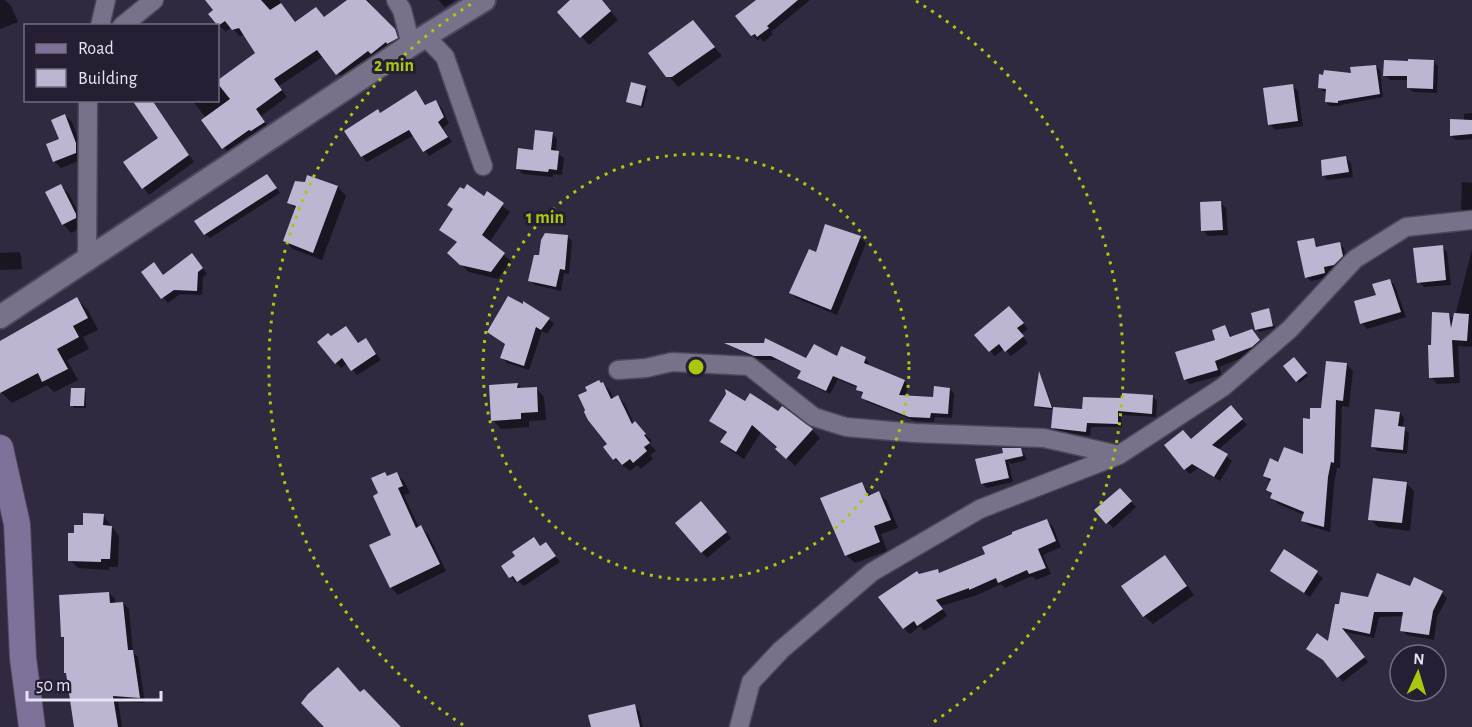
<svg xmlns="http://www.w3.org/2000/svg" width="1472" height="727" font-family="'Alegreya Sans',sans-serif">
<rect width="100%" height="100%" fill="#30293f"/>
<path fill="#0007" d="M 0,0 L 5,0 L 11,6 L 18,22 L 0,29 Z
M 207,0 L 279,0 L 296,24 L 325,18 L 348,0 L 368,0 L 381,17 L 401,38 L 403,44 L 344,80 L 324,56 L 279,86 L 287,97 L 261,116 L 270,129 L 230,155 L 203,121 L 206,118 L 192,100 L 218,100 L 218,82 L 257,53 L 245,34 L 240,36 L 231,27 L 226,32 L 219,25 L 210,15 L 215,10 Z
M 438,0 L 456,0 L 445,7 Z
M 573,0 L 601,0 L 618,20 L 589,45 L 559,12 Z
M 758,0 L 810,0 L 771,32 L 773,34 L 764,42 L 760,38 L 758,41 L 737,16 Z
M 701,31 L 722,56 L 678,87 L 650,53 Z
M 1433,61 L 1438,66 L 1437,93 L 1413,92 L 1409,88 L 1409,80 L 1390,80 L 1385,75 Z
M 1376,66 L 1380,70 L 1383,97 L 1341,105 L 1341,106 L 1330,106 L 1326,102 L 1327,92 L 1323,91 L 1320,88 Z
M 1292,86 L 1298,91 L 1303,126 L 1275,130 L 1270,124 Z
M 646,87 L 648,90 L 643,108 L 627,102 Z
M 416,92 L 427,106 L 436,102 L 441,107 L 449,123 L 443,128 L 452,142 L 429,156 L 414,135 L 367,162 L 362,156 L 380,114 Z
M 132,100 L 158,100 L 154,103 L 194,162 L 149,195 L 125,162 L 160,139 Z
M 1472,113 L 1472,139 L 1456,140 L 1451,136 L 1464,121 L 1464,114 Z
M 65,115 L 72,122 L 83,151 L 83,159 L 61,168 L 54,161 L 61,140 Z
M 552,133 L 557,139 L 556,152 L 564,158 L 562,175 L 553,174 L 553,177 L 523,174 L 518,169 Z
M 1346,158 L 1351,163 L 1353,177 L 1328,180 L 1323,175 Z
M 308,177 L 338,187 L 346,196 L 322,260 L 293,249 L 285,241 L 296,210 L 289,202 L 297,181 L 305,184 Z
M 271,180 L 280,193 L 210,238 L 205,234 Z
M 1462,182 L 1472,183 L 1472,213 L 1465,214 L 1461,209 Z
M 61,186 L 69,194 L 84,224 L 84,226 L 71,233 L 63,224 Z
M 487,193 L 510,212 L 489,243 L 511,261 L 498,279 L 469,272 L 456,260 L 458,243 L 441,230 Z
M 1221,203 L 1226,208 L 1228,235 L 1208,236 L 1203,230 Z
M 826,226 L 860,238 L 866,243 L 837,315 L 796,298 L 791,293 L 817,254 Z
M 568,237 L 572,241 L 569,274 L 564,273 L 561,291 L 535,285 L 530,280 L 541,257 Z
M 1313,239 L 1319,248 L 1339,244 L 1344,248 L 1346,261 L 1339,269 L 1328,271 L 1329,277 L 1311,281 L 1306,277 Z
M 1442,247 L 1447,252 L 1451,285 L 1424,287 L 1419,282 Z
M 1472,250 L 1472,347 L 1458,346 L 1460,383 L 1437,384 L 1431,377 L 1432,346 L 1449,315 L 1454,320 Z
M 19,252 L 21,255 L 22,269 L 0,270 L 0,253 Z
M 197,260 L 207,274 L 203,277 L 202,295 L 180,294 L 168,303 L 143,272 L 164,276 Z
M 1390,280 L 1395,286 L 1406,317 L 1367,329 L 1362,323 L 1378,296 Z
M 77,299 L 88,310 L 98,330 L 83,337 L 89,349 L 67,360 L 78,380 L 54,392 L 47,385 L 12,403 L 0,391 L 0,343 Z
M 1268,310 L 1275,328 L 1259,332 L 1257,329 Z
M 1015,313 L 1028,329 L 1021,334 L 1028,343 L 1011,356 L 1004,349 L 995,356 L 990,351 Z
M 549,319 L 554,324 L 547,334 L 542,331 L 529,370 L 507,363 L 502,358 L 506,345 L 489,332 Z
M 1225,327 L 1233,338 L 1252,330 L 1264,346 L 1257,352 L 1219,367 L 1222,375 L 1190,384 L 1185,379 L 1217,341 Z
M 346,328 L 359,344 L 366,340 L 381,360 L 357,375 L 348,363 L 341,368 L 336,363 L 332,338 Z
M 765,344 L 806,360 L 865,358 L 869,363 L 868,367 L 904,381 L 909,386 L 904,397 L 935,398 L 950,389 L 954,394 L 952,418 L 935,417 L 934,422 L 915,421 L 867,402 L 858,388 L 838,379 L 830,394 L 804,382 L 799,377 L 802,372 L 777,360 L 760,360 L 728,345 Z
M 1294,359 L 1308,376 L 1299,383 L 1285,366 Z
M 1346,364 L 1353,371 L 1349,407 L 1342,406 L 1340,468 L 1337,468 L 1334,485 L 1330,532 L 1309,526 L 1303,520 L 1304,515 L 1278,504 L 1268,490 L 1271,482 L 1265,476 L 1279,464 L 1304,456 L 1311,420 L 1323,410 Z
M 1040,374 L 1053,408 L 1084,411 L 1123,399 L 1153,397 L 1157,401 L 1156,417 L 1121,415 L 1122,427 L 1091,427 L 1090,436 L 1057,432 L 1053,428 L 1054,410 L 1038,408 L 1036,405 Z
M 518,384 L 522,389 L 536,388 L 544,397 L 546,420 L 529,421 L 529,427 L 501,429 L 493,420 L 491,386 Z
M 603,384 L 610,391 L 614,399 L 618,397 L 625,404 L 634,424 L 652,441 L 649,443 L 656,451 L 650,455 L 653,459 L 641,469 L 637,465 L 630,471 L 614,459 L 609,444 Z
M 84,390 L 86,392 L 86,408 L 74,408 L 72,405 Z
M 778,413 L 812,430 L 820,438 L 795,466 L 761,432 L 744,459 L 730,450 L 722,442 L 727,434 L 711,421 Z
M 1236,413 L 1247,425 L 1218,450 L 1232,461 L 1220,481 L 1198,468 L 1190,474 L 1185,469 L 1192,441 Z
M 1400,413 L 1404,418 L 1403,428 L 1409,433 L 1407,454 L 1377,451 L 1373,447 Z
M 1020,450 L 1025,455 L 1026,460 L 1011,464 L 1008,460 L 1013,482 L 987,488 L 982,483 L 977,460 Z
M 385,474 L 388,477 L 397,474 L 404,481 L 410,493 L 404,495 L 419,528 L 421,527 L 428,534 L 446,571 L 398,595 L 391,587 L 393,536 L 380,494 Z
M 1406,483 L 1414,491 L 1410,531 L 1378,527 L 1370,519 Z
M 862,484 L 872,496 L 879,493 L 887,501 L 898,528 L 881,534 L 887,551 L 855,563 L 846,555 Z
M 1125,495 L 1136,507 L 1113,528 L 1096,510 Z
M 706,508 L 731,538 L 707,558 L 677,523 Z
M 103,515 L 119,536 L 118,567 L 109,567 L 109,570 L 78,568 L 70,560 L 76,535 L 84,527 Z
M 1047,521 L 1053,527 L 1061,547 L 1043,555 L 1051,574 L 1036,580 L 1032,576 L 1005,588 L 1001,584 L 977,595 L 941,606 L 947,616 L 924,631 L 920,626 L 910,634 L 904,628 L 919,575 L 938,571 L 941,574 L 987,555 Z
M 534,539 L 541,547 L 546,544 L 560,562 L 524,586 L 518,581 L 516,583 L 503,566 L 518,557 Z
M 1285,551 L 1323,578 L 1310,597 L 1272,570 Z
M 1165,557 L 1173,565 L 1194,595 L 1153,624 L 1144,616 Z
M 1411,588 L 1442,593 L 1447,598 L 1437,617 L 1434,640 L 1407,635 L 1402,630 L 1404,616 L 1379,617 L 1374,638 L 1345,632 L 1368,662 L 1343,682 L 1327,663 L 1313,653 L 1329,644 L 1336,605 L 1369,599 Z
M 109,593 L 115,599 L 115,604 L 123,603 L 129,609 L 133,652 L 138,657 L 145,703 L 118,701 L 122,727 L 76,727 L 68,675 L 65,672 L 66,640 L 62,636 Z
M 634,706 L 639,711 L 643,727 L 592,727 Z"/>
<path fill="#bdb5d1" d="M 205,0 L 261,0 L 270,10 L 281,3 L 295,22 L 316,7 L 324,17 L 347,0 L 366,0 L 395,29 L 398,38 L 387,44 L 386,42 L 371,54 L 368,51 L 336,75 L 317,50 L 274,79 L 282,90 L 256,109 L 265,122 L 251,131 L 249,130 L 222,149 L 201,120 L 230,99 L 218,84 L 218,80 L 255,53 L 239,28 L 232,30 L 225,21 L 218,26 L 208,14 L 213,10 Z
M 570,0 L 602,0 L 611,11 L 580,38 L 557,12 Z
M 756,0 L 798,0 L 767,26 L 769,28 L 757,37 L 755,34 L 751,36 L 735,16 Z
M 693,20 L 715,47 L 672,77 L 666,77 L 648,53 Z
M 1408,59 L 1434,60 L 1433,89 L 1407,88 L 1407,76 L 1383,76 L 1384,60 L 1408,61 Z
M 1376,65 L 1380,94 L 1338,101 L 1338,103 L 1325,102 L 1326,89 L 1318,88 L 1319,74 L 1323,75 L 1324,70 L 1351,73 L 1350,67 Z
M 631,82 L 646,86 L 641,106 L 626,102 Z
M 1293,84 L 1298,121 L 1268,125 L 1263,88 Z
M 416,90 L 425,105 L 436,100 L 444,117 L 438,122 L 448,137 L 423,152 L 409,130 L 361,157 L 344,131 L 378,109 L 380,113 Z
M 132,100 L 152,100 L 189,155 L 142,189 L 123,162 L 158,138 Z
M 65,114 L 76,143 L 76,153 L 53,162 L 46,144 L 59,139 L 51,120 Z
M 1450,119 L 1472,120 L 1472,134 L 1450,136 Z
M 535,130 L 553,132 L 551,150 L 559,151 L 557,170 L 549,169 L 548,172 L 516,169 L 518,148 L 533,150 Z
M 1346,156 L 1349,172 L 1322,176 L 1321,160 Z
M 267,174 L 277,188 L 204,235 L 194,221 Z
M 307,175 L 338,186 L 313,253 L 283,241 L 296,206 L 287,203 L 295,181 L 305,182 Z
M 61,184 L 76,214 L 76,218 L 62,225 L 45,192 Z
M 467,184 L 484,196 L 487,191 L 504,203 L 482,235 L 505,253 L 491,272 L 460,265 L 447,253 L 457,242 L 439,230 L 453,209 L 447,205 L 460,187 L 464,189 Z
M 1221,201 L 1223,230 L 1201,231 L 1200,202 Z
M 825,224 L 861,236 L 831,310 L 789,293 L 809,249 L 816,252 Z
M 545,233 L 568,235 L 565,270 L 560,269 L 556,287 L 528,281 L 534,255 L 539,255 L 541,240 Z
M 1314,238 L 1316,247 L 1340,242 L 1343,256 L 1334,265 L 1324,267 L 1325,273 L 1305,278 L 1297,241 Z
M 1443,245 L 1446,280 L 1417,283 L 1413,248 Z
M 192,253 L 203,268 L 198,272 L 197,291 L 174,290 L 161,299 L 141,272 L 154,262 L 163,275 Z
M 1390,279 L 1401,312 L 1360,324 L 1354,301 L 1376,295 L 1372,284 Z
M 508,296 L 523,304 L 523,301 L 550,318 L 541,330 L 536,327 L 524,366 L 500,358 L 505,344 L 487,332 Z
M 77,297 L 88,318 L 73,326 L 79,337 L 57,349 L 68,369 L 42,382 L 38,373 L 0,393 L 0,341 Z
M 1009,306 L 1024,323 L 1017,328 L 1024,336 L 1005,352 L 999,344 L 989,352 L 974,335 Z
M 1269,308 L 1273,326 L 1255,330 L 1251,313 Z
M 1432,312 L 1449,313 L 1451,328 L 1454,313 L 1469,314 L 1467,341 L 1452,340 L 1454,377 L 1429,378 L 1428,345 L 1431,345 Z
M 1225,325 L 1230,337 L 1252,329 L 1260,340 L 1252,347 L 1215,361 L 1218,370 L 1184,380 L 1175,352 L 1215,340 L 1212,330 Z
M 346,326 L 358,343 L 366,338 L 376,354 L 351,371 L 342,358 L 335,364 L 317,342 L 328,333 L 331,336 Z
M 765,338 L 806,358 L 814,344 L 837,356 L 841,346 L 866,357 L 864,363 L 905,380 L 899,395 L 933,397 L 934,386 L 950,388 L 948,414 L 931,413 L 930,418 L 909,417 L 861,398 L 863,392 L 856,390 L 857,386 L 833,376 L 826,391 L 797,378 L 801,371 L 771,356 L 754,356 L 724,343 L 764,343 Z
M 1294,357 L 1307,373 L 1296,382 L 1283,366 Z
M 1326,361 L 1347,363 L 1343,401 L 1336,400 L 1334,463 L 1331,462 L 1328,477 L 1324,527 L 1301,521 L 1304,512 L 1270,498 L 1272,493 L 1266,490 L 1271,479 L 1263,476 L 1270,458 L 1278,462 L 1284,447 L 1303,454 L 1303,418 L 1310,419 L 1310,408 L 1321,408 Z
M 1039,371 L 1052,408 L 1034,406 Z
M 599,380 L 601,383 L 603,382 L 611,399 L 618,395 L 632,424 L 635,421 L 646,434 L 644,435 L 650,443 L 644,447 L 647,451 L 633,463 L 630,459 L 622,465 L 616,458 L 613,460 L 603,447 L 607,444 L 588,420 L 584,412 L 585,410 L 578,395 L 587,391 L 585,387 Z
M 518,383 L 517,388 L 537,387 L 538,412 L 521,413 L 521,419 L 491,421 L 489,385 Z
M 71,388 L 85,388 L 84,406 L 70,406 Z
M 725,389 L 745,401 L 750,393 L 778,411 L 782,406 L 813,429 L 786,459 L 775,449 L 777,447 L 752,425 L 736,452 L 720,442 L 727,432 L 709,421 L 726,394 Z
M 1122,393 L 1153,395 L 1152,414 L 1118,411 L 1118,424 L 1087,423 L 1086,432 L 1051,428 L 1053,407 L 1082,409 L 1083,397 L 1122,398 Z
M 1231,405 L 1243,419 L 1212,445 L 1228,454 L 1214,477 L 1192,464 L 1184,470 L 1164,445 L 1183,430 L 1191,439 Z
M 1375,409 L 1400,412 L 1398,426 L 1405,427 L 1403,450 L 1371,447 Z
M 1002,448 L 1021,448 L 1023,456 L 1005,460 L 1004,456 L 1009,478 L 981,484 L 975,459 L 1003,453 Z
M 385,472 L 387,476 L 397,472 L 403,486 L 398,488 L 416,528 L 421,525 L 440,564 L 390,588 L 369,545 L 391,535 L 373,496 L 378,493 L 371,478 Z
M 1373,478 L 1407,482 L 1402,523 L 1368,520 Z
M 862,482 L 868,496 L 879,491 L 891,520 L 874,526 L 880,542 L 845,556 L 820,498 Z
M 1120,488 L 1132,501 L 1106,524 L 1094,510 Z
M 701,501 L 727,532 L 701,553 L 675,523 Z
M 83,513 L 104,514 L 103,525 L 112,526 L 110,559 L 101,559 L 101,562 L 68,561 L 68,533 L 74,533 L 74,525 L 83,525 Z
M 1047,519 L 1056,541 L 1038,549 L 1046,568 L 1029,574 L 1027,570 L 998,583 L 996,578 L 969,590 L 969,588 L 936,600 L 943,609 L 917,626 L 914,621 L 903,629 L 878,597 L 917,571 L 919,574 L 938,569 L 939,573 L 985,554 L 982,547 L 1012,534 L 1012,532 Z
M 534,537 L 540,546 L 546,542 L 556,556 L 517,582 L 513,576 L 509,578 L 501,566 L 515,556 L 512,552 Z
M 1284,549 L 1318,571 L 1304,593 L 1270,571 Z
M 1165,555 L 1187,586 L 1143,617 L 1121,586 Z
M 1377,573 L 1410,586 L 1414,577 L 1443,591 L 1433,611 L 1429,635 L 1400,631 L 1403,612 L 1374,612 L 1370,634 L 1342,628 L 1365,657 L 1337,678 L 1323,660 L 1306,649 L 1317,633 L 1328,641 L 1335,604 L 1339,604 L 1341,592 L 1368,597 Z
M 109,592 L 110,603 L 123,602 L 128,650 L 133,650 L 140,698 L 113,696 L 118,727 L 74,727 L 66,673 L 64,673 L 64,637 L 61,637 L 59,595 Z
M 338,667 L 360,692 L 364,689 L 401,727 L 324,727 L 301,703 L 308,694 Z
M 635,704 L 640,727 L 591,727 L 588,715 Z"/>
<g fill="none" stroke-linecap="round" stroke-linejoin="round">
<g stroke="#4e475a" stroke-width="21">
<path id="minor" d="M 396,0 L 402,10 L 411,45
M 100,26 L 106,0
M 122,26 L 154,0
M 426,37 L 445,57 L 483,166
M 87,261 L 88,100
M 618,370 L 646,368 L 672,362 L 749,366 L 814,417 L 846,427 L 915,433 L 1044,438 L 1119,455
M 739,727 L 751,682 L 781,650 L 872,572 L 980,509 L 1119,455 L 1223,387 L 1290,329 L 1355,259 L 1406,227 L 1472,220"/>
</g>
<g stroke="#4e475a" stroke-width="26">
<path id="tertiary" d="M 0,317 L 411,45 L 484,0"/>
</g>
<g stroke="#4e475a" stroke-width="28">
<path id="secondary" d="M 0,448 L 17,524 L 23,658 L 32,727"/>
</g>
<use href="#minor" stroke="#78718a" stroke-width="18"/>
<use href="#tertiary" stroke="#78718a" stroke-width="22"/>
<use href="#secondary" stroke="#7e729a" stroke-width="26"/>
</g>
<g fill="none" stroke="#adc60f" stroke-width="3" stroke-dasharray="3 6">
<circle cx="696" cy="367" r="213"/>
<path d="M463 725A427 427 0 0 1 476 1M916 1A427 427 0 0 1 929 725"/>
</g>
<circle cx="696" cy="367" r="9" fill="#adc60f" stroke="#261f34" stroke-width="3"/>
<g font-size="18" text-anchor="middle" font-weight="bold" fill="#adc60f" stroke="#261f34" stroke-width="6" stroke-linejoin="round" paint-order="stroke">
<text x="394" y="71">2 min</text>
<text x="545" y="223">1 min</text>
</g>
<rect x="24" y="24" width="195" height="78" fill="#261f34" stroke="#736d80" stroke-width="1.5"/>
<rect x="36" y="44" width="30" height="9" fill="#7e729a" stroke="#736d80" stroke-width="1.5"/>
<text x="78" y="54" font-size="18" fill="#e6e2f1">Road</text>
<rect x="36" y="69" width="30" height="18" fill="#bdb5d1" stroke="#736d80" stroke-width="1.5"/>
<text x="78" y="84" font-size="18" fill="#e6e2f1">Building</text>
<g transform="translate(1418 673) rotate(4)"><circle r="28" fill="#261f34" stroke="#736d80" stroke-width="1.5"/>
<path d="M0-4.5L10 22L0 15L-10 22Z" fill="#adc60f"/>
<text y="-9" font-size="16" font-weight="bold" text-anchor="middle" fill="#e6e2f1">N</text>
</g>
<path d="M27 691v9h134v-9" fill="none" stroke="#e6e2f1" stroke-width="3"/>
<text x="36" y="691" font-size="18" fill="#e6e2f1" stroke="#261f34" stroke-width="4.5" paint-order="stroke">50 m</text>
</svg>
